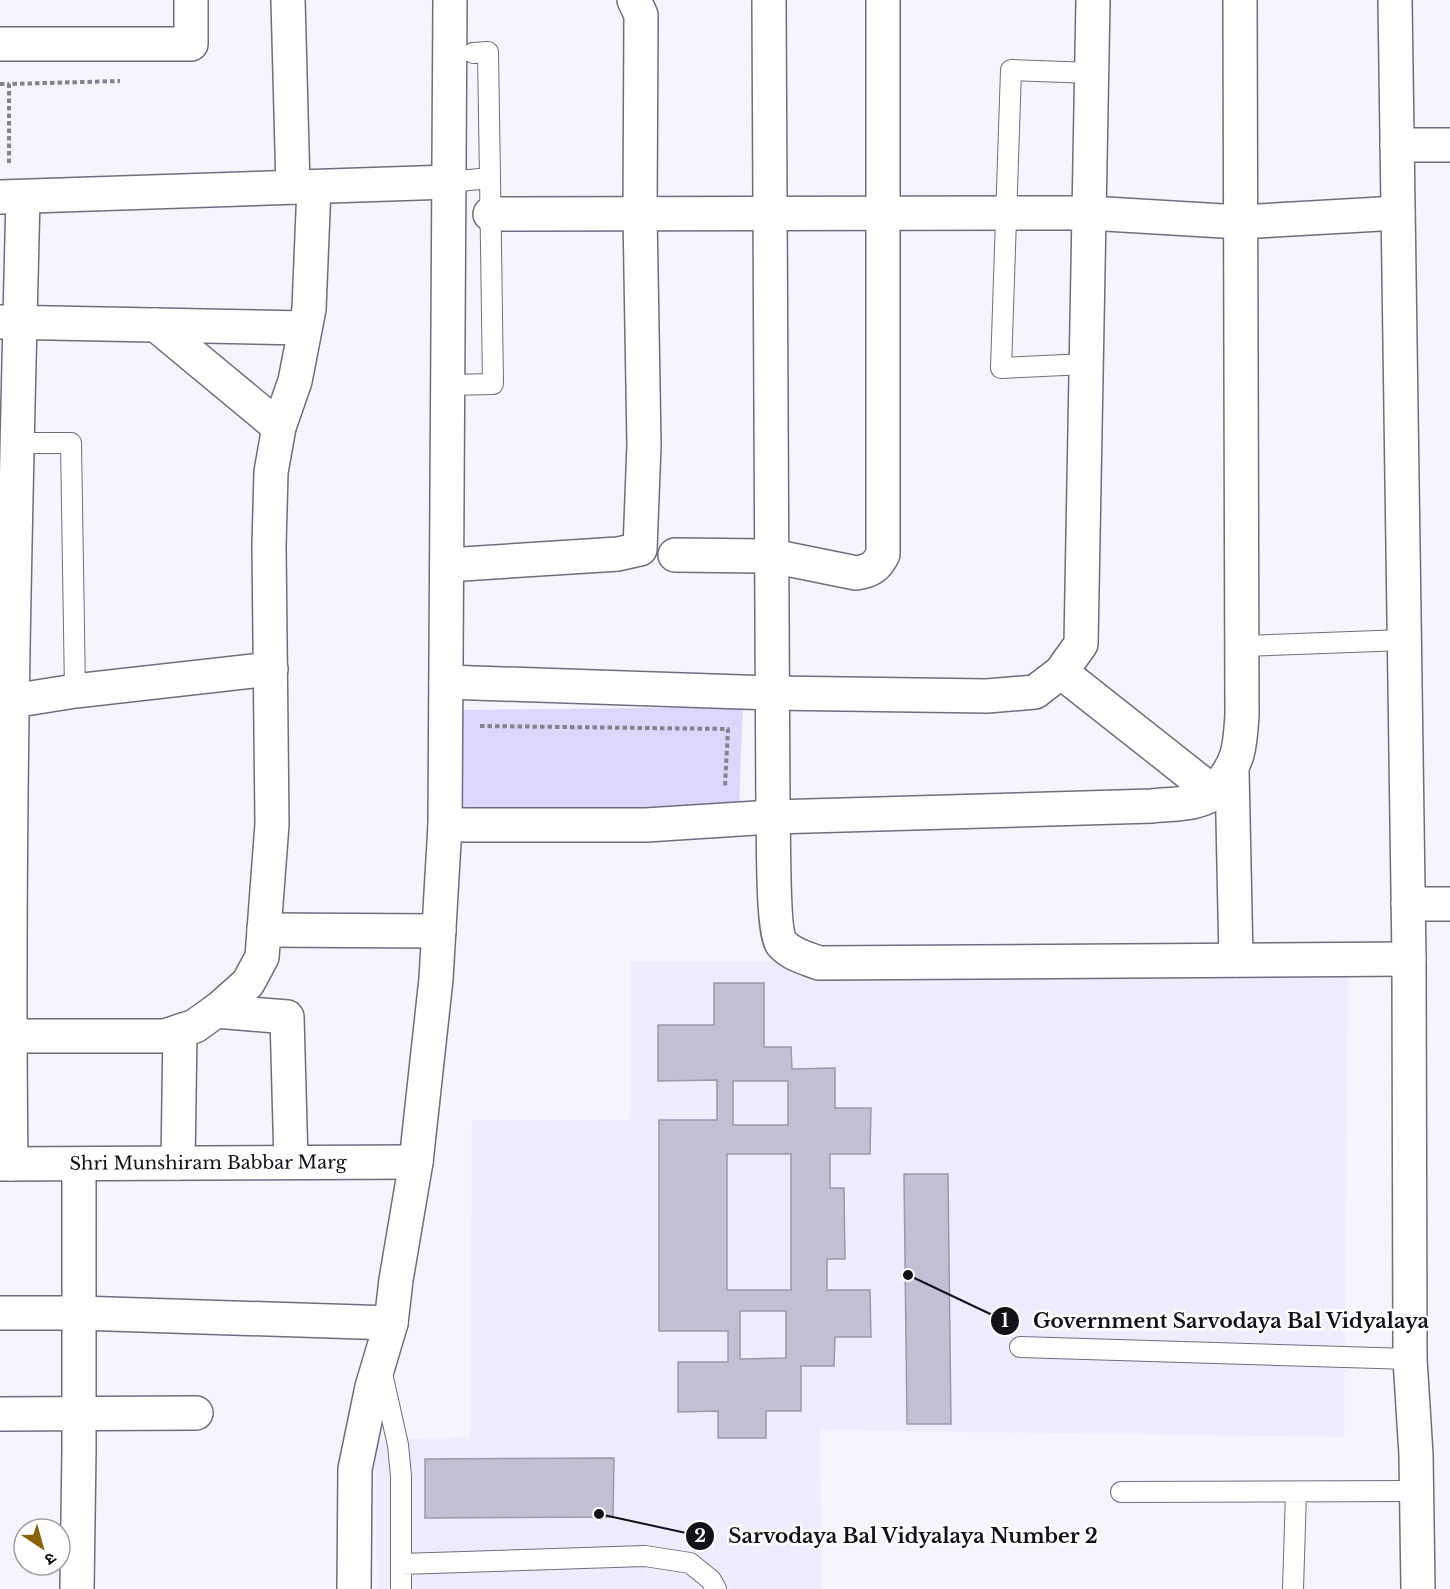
<svg xmlns="http://www.w3.org/2000/svg" width="1450" height="1589" font-family="'Libre Baskerville','Noto Sans Devanagari',serif">
<rect width="100%" height="100%" fill="#f6f5fe"/>
<path fill="#eeecfe" d="M 631,961 L 1348,962 L 1344,1437 L 820,1430 L 822,1589 L 377,1589 L 375,1440 L 470,1437 L 472,1120 L 630,1120 Z"/>
<path fill="#dbd7fd" d="M 743,707 L 739,807 L 455,811 L 456,710 Z"/>
<path fill="#c2c0d5" stroke="#9a98ac" stroke-width="1.5" fill-rule="evenodd" d="M 714,983 L 764,983 L 764,1047 L 791,1047 L 792,1069 L 835,1068 L 835,1108 L 871,1108 L 870,1154 L 830,1154 L 830,1188 L 844,1188 L 845,1259 L 827,1259 L 827,1290 L 870,1290 L 871,1337 L 835,1337 L 834,1366 L 801,1366 L 801,1411 L 766,1411 L 766,1438 L 718,1438 L 718,1411 L 678,1412 L 678,1362 L 728,1362 L 728,1331 L 659,1331 L 659,1120 L 717,1120 L 717,1080 L 658,1081 L 658,1025 L 714,1025 ZM 733,1081 L 788,1081 L 788,1125 L 733,1125 ZM 727,1154 L 791,1154 L 791,1290 L 727,1290 ZM 740,1311 L 786,1311 L 786,1358 L 740,1359 Z
M 904,1174 L 948,1174 L 951,1424 L 907,1424 Z
M 614,1458 L 613,1517 L 425,1518 L 425,1459 Z"/>
<g fill="none" stroke-linecap="round" stroke-linejoin="round">
<g stroke="#6e6d7f" stroke-width="22">
<path id="service" d="M 473,53 L 488,52 L 490,178
M 1086,364 L 1001,368 L 1011,70 L 1092,73
M 448,385 L 493,384 L 490,178 L 449,182
M 16,443 L 71,443 L 75,691
M 1242,646 L 1404,640
M 1020,1347 L 1410,1359
M 381,1369 L 398,1445 L 401,1476 L 401,1589
M 1121,1492 L 1416,1491
M 401,1564 L 645,1556 L 690,1563 L 711,1580 L 716,1589
M 1293,1589 L 1296,1493"/>
</g>
<g stroke="#6e6d7f" stroke-width="36">
<g id="minor">
<path d="M 288,0 L 293,187"/>
<path d="M 769,0 L 773,817 C 774,839 772,931 782,944 C 792,955 806,958 819,963 L 1409,959"/>
<path d="M 1395,0 L 1409,959 L 1410,1359 L 1416,1455 L 1418,1589"/>
<path d="M 0,44 L 191,44 L 191,0"/>
<path d="M 1397,145 L 1450,145"/>
<path d="M 1,197 L 449,182"/>
<path d="M 490,214 L 1089,213 L 1240,222 L 1398,213"/>
<path d="M 0,322 L 305,328"/>
<path d="M 156,325 L 279,427"/>
<path d="M 675,555 L 772,556 L 856,573 C 870,571 877,567 883,554 L 883,0"/>
<path d="M 447,565 L 618,554 L 640,549 L 644,445 L 640,214 L 641,15 L 634,0"/>
<path d="M 1061,672 L 1213,792"/>
<path d="M 446,682 L 772,693 L 987,696 L 1035,692 L 1061,672 L 1081,644 L 1093,0"/>
<path d="M 0,703 L 75,691 L 271,669"/>
<path d="M 1232,771 L 1236,960"/>
<path d="M 445,825 L 646,825 L 773,817 L 1152,806 C 1169,804 1191,805 1207,797 C 1212,794 1216,788 1220,784 C 1240,761 1240,744 1242,715 L 1240,0"/>
<path d="M 1408,904 L 1450,904"/>
<path d="M 264,930 L 439,931"/>
<path d="M 216,1011 L 287,1017 L 291,1162"/>
<path d="M 10,1036 L 165,1036 L 195,1026 L 220,1008 L 248,983 L 262,957 L 272,824 L 269,546 L 271,472 L 279,427 L 295,381 L 309,309 L 314,187"/>
<path d="M 178,1163 L 180,1031"/>
<path id="s1" d="M 0,1164 L 416,1162"/>
<path d="M 11,1164 C 7,842 15,519 23,197"/>
<path d="M 0,1313 L 79,1313 L 391,1323"/>
<path d="M 0,1414 L 196,1413"/>
<path d="M 77,1589 L 79,1450 L 79,1164"/>
<path d="M 354,1589 L 355,1469 L 372,1387 L 391,1323 L 396,1280 L 416,1162 L 436,979 L 445,825 L 450,0"/>
</g>
</g>
<path stroke="#84838b" stroke-width="4" stroke-dasharray="4.5 3" stroke-linecap="butt" d="M 0,84 L 9,84
M 9,163 L 9,84 L 120,81
M 480,726 L 728,729 L 725,786"/>
<use href="#service" stroke="#fff" stroke-width="20"/>
<use href="#minor" stroke="#fff" stroke-width="33"/>
</g>
<g text-anchor="middle" stroke-width="5" stroke-linejoin="round" paint-order="stroke">
<g font-size="18" fill="#121118" stroke="#fff">
<text dy="6" stroke="none"><textPath href="#s1" startOffset="208">Shri Munshiram Babbar Marg</textPath></text>
</g>
</g>
<path fill="none" stroke="#121118" stroke-width="2" d="M908 1275L1005 1321M599 1514L700 1536"/>
<g fill="#121118" stroke="#fff" stroke-width="2">
<circle cx="908" cy="1275" r="6"/>
<circle cx="599" cy="1514" r="6"/>
<circle cx="1005" cy="1321" r="15"/>
<circle cx="700" cy="1536" r="15"/>
</g>
<g font-size="18" text-anchor="middle" font-weight="bold" fill="#fff">
<text x="1005" y="1327">1</text>
<text x="700" y="1542">2</text>
</g>
<g font-size="20" text-anchor="middle" font-weight="bold" fill="#121118" stroke="#fff" stroke-width="5" stroke-linejoin="round" paint-order="stroke">
<text x="1231" y="1328">Government Sarvodaya Bal Vidyalaya</text>
<text x="913" y="1543">Sarvodaya Bal Vidyalaya Number 2</text>
</g>
<g transform="translate(42 1547) rotate(144)"><circle r="28" fill="#ffffff" stroke="#a0a0a3" stroke-width="1.5"/>
<path d="M0-4.5L10 22L0 15L-10 22Z" fill="#8b6203"/>
<text y="-9" font-size="16" font-weight="bold" text-anchor="middle" fill="#121118">उ</text>
</g>
</svg>
